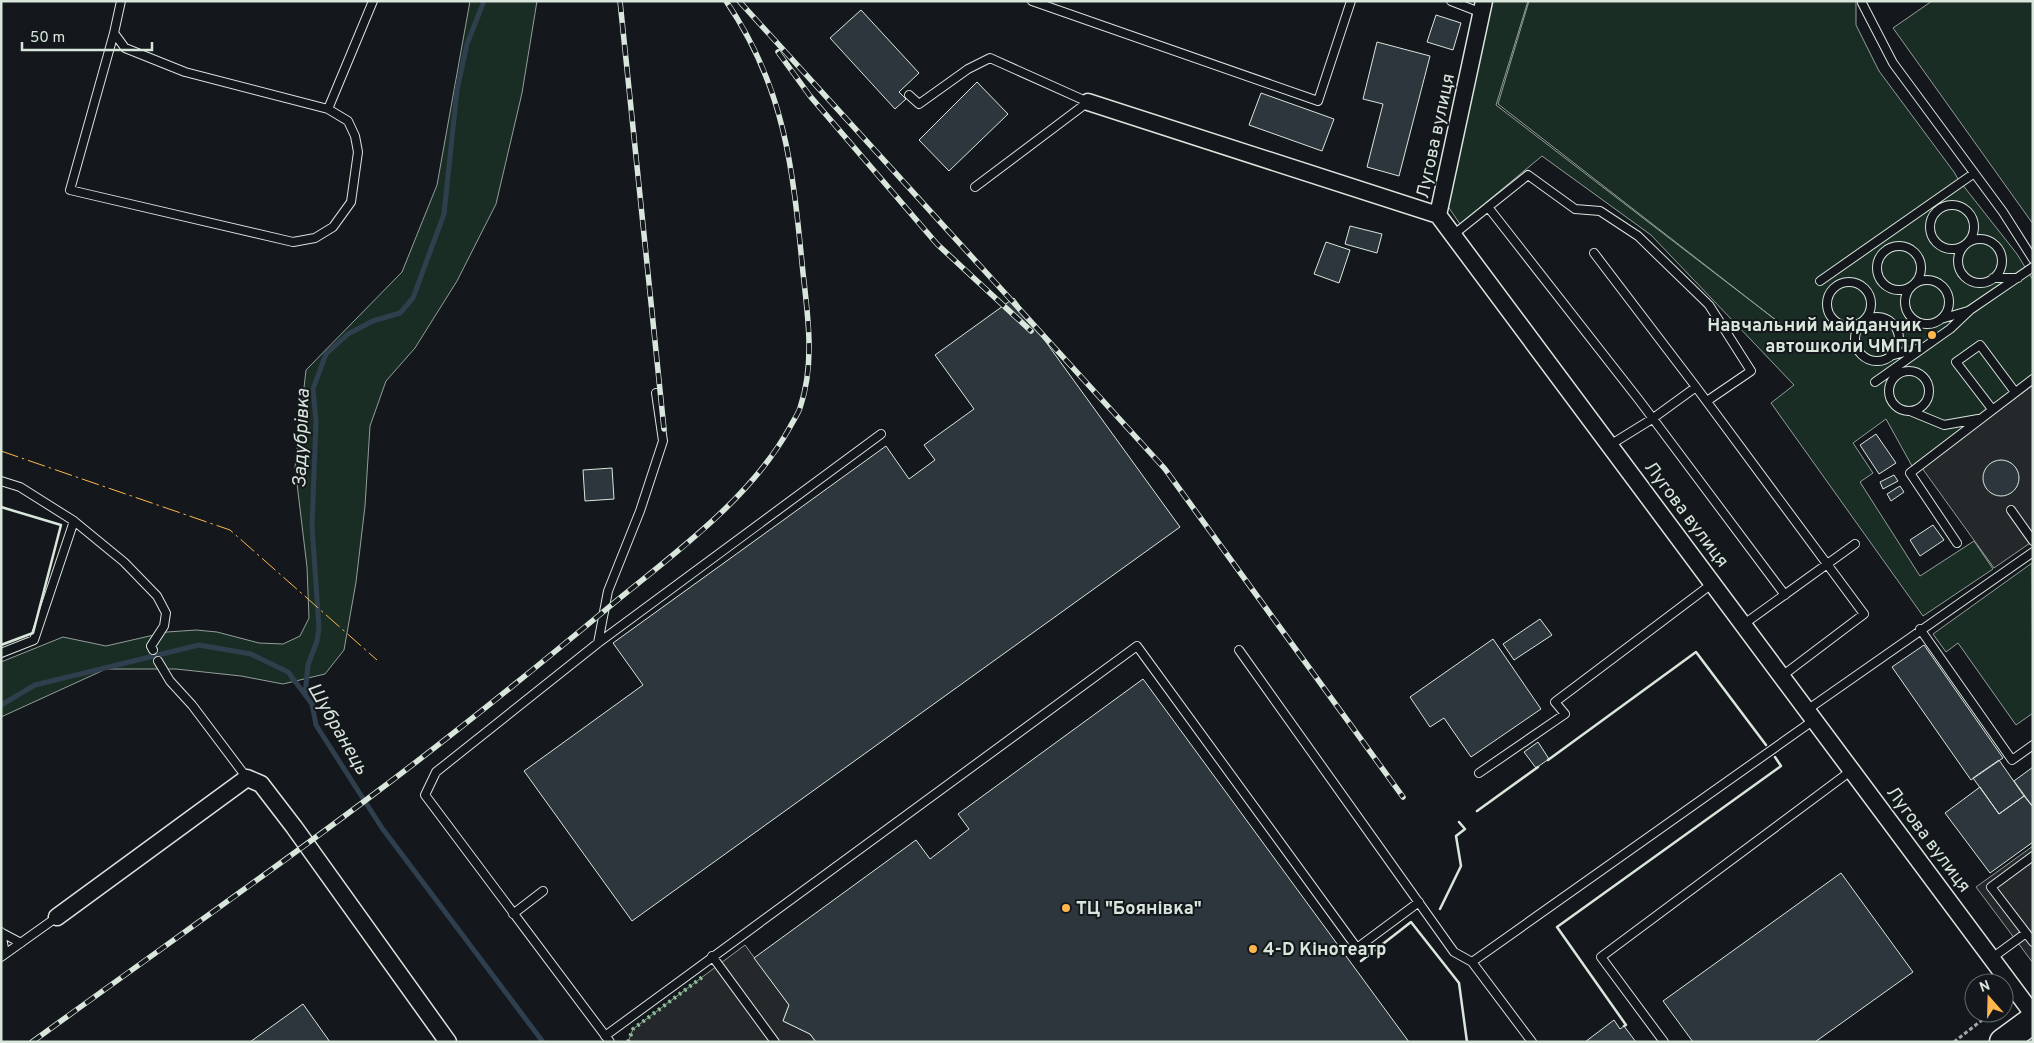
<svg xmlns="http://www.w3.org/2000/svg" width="2034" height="1043" font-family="Overpass,sans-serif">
<rect width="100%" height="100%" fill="#14181c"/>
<path fill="#1a2d24" stroke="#939e99" d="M 470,1 L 537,1 L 522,93 L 496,204 L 457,281 L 415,348 L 386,381 L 370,426 L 365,506 L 356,582 L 344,650 L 325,674 L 283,684 L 241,676 L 176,669 L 106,669 L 1,717 L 1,662 L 63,637 L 106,646 L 167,632 L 196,630 L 217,632 L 259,643 L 283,644 L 300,636 L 309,618 L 307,567 L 295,467 L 306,370 L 402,272 L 437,185 Z
M 1490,1 L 1528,1 L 1496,105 L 1781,324 L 1498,104 L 1529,1 L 1856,1 L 1856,25 L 1879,71 L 1954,172 L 1958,179 L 2017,254 L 2033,280 L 2033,374 L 1912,466 L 1886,419 L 1853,443 L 1873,473 L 1860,482 L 1920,576 L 1974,541 L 1993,569 L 1923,616 L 1771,403 L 1794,385 L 1651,235 L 1542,156 L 1460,224 L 1447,205 Z
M 1932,1 L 2033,1 L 2033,224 L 1893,28 Z
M 2032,563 L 2033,713 L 2016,725 L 1958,643 L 1946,652 L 1933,634 Z"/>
<path fill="#24282b" stroke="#939e99" d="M 2033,385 L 2033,541 L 1994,568 L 1922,468 Z
M 2033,846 L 2033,963 L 1976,887 Z
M 745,945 L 789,1005 L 783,1021 L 810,1034 L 816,1042 L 628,1042 L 633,1029 Z"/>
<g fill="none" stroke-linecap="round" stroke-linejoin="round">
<path stroke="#2f3f4d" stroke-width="5" d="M 305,695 L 308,665 L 317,641 L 319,628 L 312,526 L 316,421 L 313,389 L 326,354 L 348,334 L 373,321 L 400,313 L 413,298 L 444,214 L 457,90 L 467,44 L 484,1
M 1,705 L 35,685 L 199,645 L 251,654 L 288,672 L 312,704 L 316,725 L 382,828 L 543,1042"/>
</g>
<path fill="#2c363c" stroke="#d8e6dc" d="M 861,10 L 919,73 L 899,92 L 906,99 L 895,109 L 830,38 Z
M 1436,15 L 1461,23 L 1453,50 L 1427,42 Z
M 1377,42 L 1430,56 L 1399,176 L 1367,167 L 1383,104 L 1363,99 Z
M 977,82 L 1008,114 L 949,171 L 919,140 Z
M 1261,93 L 1334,119 L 1322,151 L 1249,125 Z
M 1350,226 L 1382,234 L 1377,253 L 1345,244 Z
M 1326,242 L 1350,250 L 1339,283 L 1314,274 Z
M 1014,298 L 1180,527 L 632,921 L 524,771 L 643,685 L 613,643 L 886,446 L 909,479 L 935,460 L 924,445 L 974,409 L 935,355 Z
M 1876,434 L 1896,463 L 1879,474 L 1860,445 Z
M1983 478a18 18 0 1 1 36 0a18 18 0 1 1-36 0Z
M 612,468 L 614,499 L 585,501 L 583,470 Z
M 1894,475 L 1898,481 L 1883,489 L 1880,482 Z
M 1900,486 L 1904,492 L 1891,501 L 1887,494 Z
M 1933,525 L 1944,540 L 1920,556 L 1910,540 Z
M 1540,619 L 1552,635 L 1514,660 L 1503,644 Z
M 1493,639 L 1541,709 L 1471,757 L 1444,718 L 1430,727 L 1410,697 Z
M 1924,645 L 2003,758 L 1971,780 L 1892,667 Z
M 1143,679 L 1409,1042 L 816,1042 L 810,1034 L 783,1021 L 789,1005 L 754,958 L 916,840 L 930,859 L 969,829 L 958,814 Z
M 1538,742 L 1549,759 L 1536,768 L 1524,752 Z
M 1999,760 L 2024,796 L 1999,814 L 1973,778 Z
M 2033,767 L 2033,807 L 2014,781 Z
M 1980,787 L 1999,814 L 2024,796 L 2033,807 L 2033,842 L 1990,873 L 1945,813 Z
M 1841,873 L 1913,972 L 1815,1042 L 1693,1042 L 1663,1001 Z
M 303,1004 L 330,1042 L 250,1042 Z
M 1614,1020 L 1620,1029 L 1624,1026 L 1636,1042 L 1585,1042 Z"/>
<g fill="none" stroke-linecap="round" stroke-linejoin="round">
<g stroke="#d8e6dc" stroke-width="10">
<path id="service" d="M 121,1 L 114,33 L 125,48 L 185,72 L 328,109 L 373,1
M 1032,1 L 1318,101 L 1351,1
M 1451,1 L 1482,13
M 1862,3 L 1893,63 L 2003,212 L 2033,259
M 114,33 L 70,190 L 293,242 L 315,238 L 333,227 L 351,202 L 358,152 L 355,136 L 348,121 L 328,109
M 909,95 L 919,104 L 968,69 L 990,58 L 1088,102 L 975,187
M1930 227a22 22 0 1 1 44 0a22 22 0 1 1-44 0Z
M 1488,207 L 1639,400 L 1785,595
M 1453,235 L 1528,175 L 1575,209 L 1600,211 L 1638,236 L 1709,305 L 1751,371 L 1707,401
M1958 261a22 22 0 1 1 44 0a22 22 0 1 1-44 0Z
M1877 268a22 22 0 1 1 44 0a22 22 0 1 1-44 0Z
M 1594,253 L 1696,387 L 1864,614 L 1782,676
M 1993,278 L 2018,278
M1905 302a22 22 0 1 1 44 0a22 22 0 1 1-44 0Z
M 1820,281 L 1973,174
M1827 304a22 22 0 1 1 44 0a22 22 0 1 1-44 0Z
M1855 339a22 22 0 1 1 44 0a22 22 0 1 1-44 0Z
M 1941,319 L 1968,311
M 1890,356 L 1920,348
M1889 391a20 20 0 1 1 40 0a20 20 0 1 1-40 0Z
M 1875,382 L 1950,329 L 1970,310 L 2033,267
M 1992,409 L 1956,362 L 1980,345 L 2015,392
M 1910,411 L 1944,425 L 1978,419
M 1610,445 L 1652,419 L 1696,387
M 1,481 L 20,487 L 74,521 L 124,562 L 157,596 L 166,613 L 164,626 L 151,646 L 153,650
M 2011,510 L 2033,541
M 1957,543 L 1910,473 L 2033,379
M 1744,624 L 1855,544
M 1920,629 L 2012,760 L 2033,745
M 598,643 L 608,591 L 640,511 L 663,441 L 656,393
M 1239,650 L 1454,952 L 1472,962
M 1,653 L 34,640 L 74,521
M 158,661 L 170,681 L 192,705 L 247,778
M 1807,710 L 2033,552
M 1479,773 L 1565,714 L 1555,702 L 1713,583
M 2033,856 L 1991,887 L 2033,942
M 513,914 L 543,891
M 1,932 L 5,954
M 2,933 L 21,943
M 712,956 L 775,1042
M 1,957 L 57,917
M 1992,958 L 2026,933
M 605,1036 L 1137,646 L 1357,948 L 1419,902
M 610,1042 L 425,795 L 436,772 L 598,643 L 881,434
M 1532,1042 L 1472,962 L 1814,720
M 1664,1042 L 1601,957 L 1852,770"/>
</g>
<g stroke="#d8e6dc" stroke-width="19">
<path id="minor" d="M 1484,1 L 1438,215 L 2033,1014
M 1088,102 L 1438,215
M 57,917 L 247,778 L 261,784 L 294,827 L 448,1042"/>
</g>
<g stroke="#d8e6dc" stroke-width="29">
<path id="trunk" d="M 2003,1042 L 2033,1020"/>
</g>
<path stroke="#9da8a2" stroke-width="3" stroke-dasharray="4 2.5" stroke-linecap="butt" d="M 1954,1042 L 1991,1013"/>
<use href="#service" stroke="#14181c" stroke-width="8"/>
<use href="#minor" stroke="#14181c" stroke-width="16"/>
<use href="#trunk" stroke="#14181c" stroke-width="26"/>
<g stroke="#d8e6dc" stroke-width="5.5">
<path id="rail" d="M 620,1 L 664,429
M 739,1 L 1165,469 L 1403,797
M 778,52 L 810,96 L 937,244 L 1031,331
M 32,1042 C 146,959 261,879 374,794 C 454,734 532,671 609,607 C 672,555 750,500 790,427 C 793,421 798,414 800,408 C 815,364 808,317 803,273 C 793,171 786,89 726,1"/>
</g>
<use href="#rail" stroke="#14181c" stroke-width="4" stroke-dasharray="11" stroke-linecap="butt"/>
<path stroke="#8ac095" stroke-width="4" stroke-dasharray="2.5 4" stroke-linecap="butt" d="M 628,1042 L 633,1029 L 705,975"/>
<path stroke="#d8e6dc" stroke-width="2.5" d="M 1,507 L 61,525 L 33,633 L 1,645
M 1548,760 L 1696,652 L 1766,745
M 1477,811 L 1538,767
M 1440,909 L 1461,866 L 1456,836 L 1465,829 L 1459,822
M 1361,961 L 1411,922 L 1459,983 L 1467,1042
M 1624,1026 L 1626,1025 L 1557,927 L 1781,766 L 1775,757"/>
<path stroke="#ffb74d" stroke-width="1" stroke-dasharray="18 4 2.5 4" stroke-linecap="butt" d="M 1,451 L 230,530 L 377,660"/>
</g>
<g fill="#ffb74d" stroke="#14181c" stroke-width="2">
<circle cx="1932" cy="335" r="5"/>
<circle cx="1066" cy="908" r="5"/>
<circle cx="1253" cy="949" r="5"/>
</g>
<g text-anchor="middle" stroke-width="4" stroke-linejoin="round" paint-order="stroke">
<g font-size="18" fill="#d8e6dc" stroke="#14181c">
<text transform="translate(1435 136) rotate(-78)" y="6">Лугова вулиця</text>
<text transform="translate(1687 514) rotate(53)" y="6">Лугова вулиця</text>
<text transform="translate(1929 839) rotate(53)" y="6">Лугова вулиця</text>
</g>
<g font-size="18" font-weight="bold" fill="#d8e6dc" stroke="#14181c" text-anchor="start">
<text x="1922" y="331" text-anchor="end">Навчальний майданчик<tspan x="1922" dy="21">автошколи ЧМПЛ</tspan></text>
<text x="1076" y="914">ТЦ "Боянівка"</text>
<text x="1263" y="955">4-D Кінотеатр</text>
</g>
<g font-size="19" font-style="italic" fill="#d8e6dc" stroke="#14181c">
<text transform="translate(300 438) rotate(-88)" y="7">Задубрівка</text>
<text transform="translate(339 728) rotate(60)" y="7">Шубранець</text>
</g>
</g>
<rect width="2034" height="1043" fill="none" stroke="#d8e6dc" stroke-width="5"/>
<g transform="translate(1989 998) rotate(340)"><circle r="24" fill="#14181c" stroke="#626a69"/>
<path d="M0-4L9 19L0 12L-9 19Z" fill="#ffb74d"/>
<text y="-8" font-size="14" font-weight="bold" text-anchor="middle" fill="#d8e6dc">N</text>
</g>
<path d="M22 42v8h130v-8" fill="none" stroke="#d8e6dc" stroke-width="2.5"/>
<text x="30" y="42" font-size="15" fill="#d8e6dc" stroke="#14181c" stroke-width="4" paint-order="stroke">50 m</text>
</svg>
